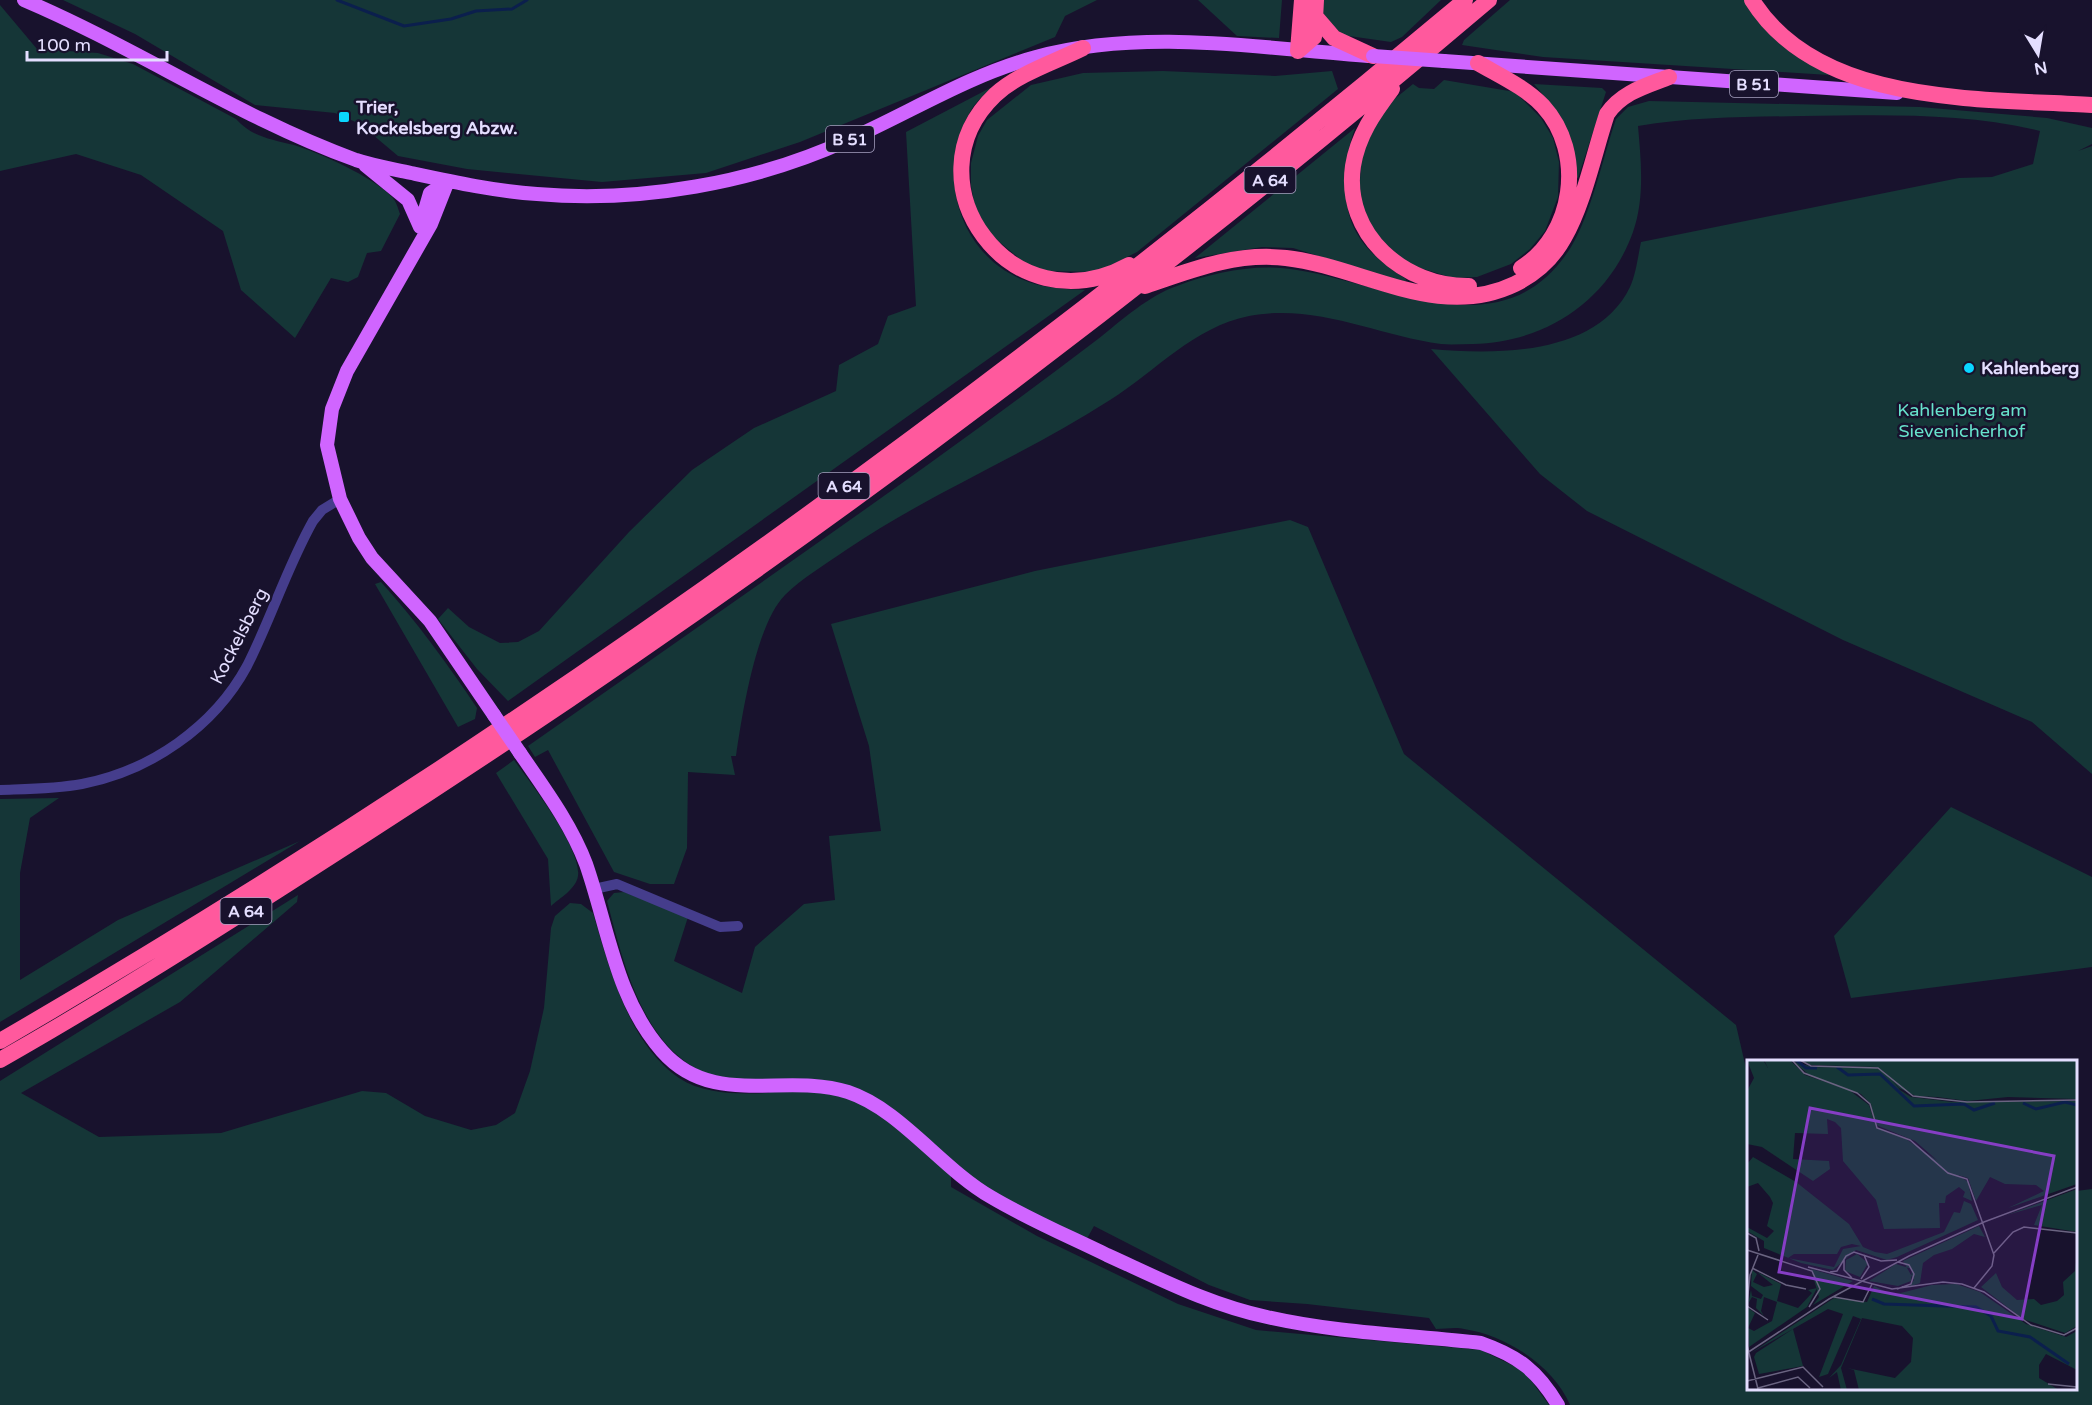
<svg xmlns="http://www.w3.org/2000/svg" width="2092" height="1405" font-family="'Varela Round',sans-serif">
<rect width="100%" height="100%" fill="#18122d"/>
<path fill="#153637" d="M 63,0 L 1097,0 L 1065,16 L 1055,37 L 800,142 L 706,173 L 602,182 L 467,169 L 398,156 L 360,124 L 335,113 L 255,105 L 135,34 Z
M 1198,0 L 1282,0 L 1279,38 L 1237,36 Z
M 1321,0 L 1441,0 L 1402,37 L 1391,42 L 1342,35 L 1321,11 Z
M 1510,0 L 1744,0 L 1760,23 L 1830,73 L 1829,75 L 1543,57 L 1462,45 L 1464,40 Z
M 0,5 L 37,49 L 98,53 L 133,64 L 236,119 C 252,137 271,139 294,145 C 320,153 373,177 392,197 C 396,201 398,208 400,214 L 381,251 L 367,253 L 358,277 L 348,282 L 331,278 L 295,338 L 241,290 L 223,231 L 141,175 L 76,154 L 0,171 Z
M 1163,71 L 1275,76 L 1332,71 L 1338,89 L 1137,252 L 1097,272 L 1047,271 L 1026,264 L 991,235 L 976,212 L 971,186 L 971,163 L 978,136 L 987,120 L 1031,85 L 1083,73 Z
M 1444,80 L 1515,92 L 1541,118 L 1553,138 L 1559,162 L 1558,197 L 1545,231 L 1530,249 L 1511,264 L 1477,277 L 1453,278 L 1407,264 L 1373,231 L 1359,197 L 1362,148 L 1387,105 L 1413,84 L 1419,88 L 1434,89 Z
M 1534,84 L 1602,88 L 1606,92 L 1578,178 L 1575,177 L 1544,96 Z
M 992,87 C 986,93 978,100 973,107 C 935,166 955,251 1021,279 C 1041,288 1064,289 1085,290 L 508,701 L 477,669 L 438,619 L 448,608 L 469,627 L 500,643 L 518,642 L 539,631 L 629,532 L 692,470 L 754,428 L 836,391 L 839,365 L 878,344 L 888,316 L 916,306 L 906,132 Z
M 1649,101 L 1920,107 L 2047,118 L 2092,128 L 2092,144 L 2078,151 L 2092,146 L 2092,774 L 2032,722 L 1843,640 L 1587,511 L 1540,474 L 1431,349 C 1495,355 1597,356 1630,287 C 1636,274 1638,256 1641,242 L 1959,178 L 1992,177 L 2033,164 L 2040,131 C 1964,112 1880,115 1802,116 C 1747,117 1692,117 1638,126 C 1641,161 1645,198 1633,232 C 1608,302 1545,342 1473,344 C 1462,344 1451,345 1441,344 C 1376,335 1316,303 1249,316 C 1194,327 1156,371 1110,400 C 1025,455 930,493 846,550 C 826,564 802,578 785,595 C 756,624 742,715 736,756 L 731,756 L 735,775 L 688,772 L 687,848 L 674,884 L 650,884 L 614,872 L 548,750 L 535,757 L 528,746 C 680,639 834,533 984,424 C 1022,396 1060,368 1098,339 C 1122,320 1148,296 1177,286 C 1214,272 1257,263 1297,270 C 1389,284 1505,353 1571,247 C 1591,214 1603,157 1616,119 L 1628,107 Z
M 1355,128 C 1344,158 1340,203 1356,232 C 1367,252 1387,267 1406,279 L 1405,283 L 1293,248 L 1262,247 L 1195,258 Z
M 1290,520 L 1308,527 L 1404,754 L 1736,1025 L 1748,1077 L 1748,1388 L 2076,1388 L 2076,1191 L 2092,1189 L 2092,1405 L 1570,1405 C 1554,1366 1505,1335 1464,1329 C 1456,1327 1445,1329 1436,1329 L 1429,1318 L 1307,1304 L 1250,1300 L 1209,1285 L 1094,1226 L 1084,1244 L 951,1170 L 951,1187 L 1037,1236 L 1178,1304 L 1256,1330 L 1481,1350 L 1524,1371 L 1549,1405 L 0,1405 L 0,1081 L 298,895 L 297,902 L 180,1002 L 21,1093 L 99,1137 L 221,1133 L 362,1091 L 386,1093 L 425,1116 L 471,1130 L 496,1125 L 515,1113 L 530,1071 L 544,1008 L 551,928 L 555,916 L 570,903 L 581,904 L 593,913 C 609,968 629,1044 679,1078 C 705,1095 739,1094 769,1093 L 776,1079 C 759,1079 737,1082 721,1078 C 645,1060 624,965 607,901 L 614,893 L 624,892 L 688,917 L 674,961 L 742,993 L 755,947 L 804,904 L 835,900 L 829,836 L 881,831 L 869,746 L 831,624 L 1035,571 Z
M 381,582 C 417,622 447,663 477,708 L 475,719 L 458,727 L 375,584 Z
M 514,760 C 530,782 582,849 578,876 C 576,889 560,898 551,906 L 548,859 L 496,773 Z
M 59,798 L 30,818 L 20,873 L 20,980 L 118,920 L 300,841 L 0,1022 L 0,799 Z
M 1951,807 L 2092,877 L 2092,967 L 1851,998 L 1834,936 Z"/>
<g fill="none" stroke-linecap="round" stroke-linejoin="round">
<path stroke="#0b1f4d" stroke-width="3" d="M 337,0 L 404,26 L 451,19 L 476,11 L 512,9 L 527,0"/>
<path stroke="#453d8c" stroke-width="10" d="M 0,790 C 27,789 55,789 82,784 C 150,771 214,727 247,666 C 271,619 287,567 313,521 L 322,510 L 340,499
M 594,889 L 617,884 L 720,927 L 738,926"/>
<path stroke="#d065ff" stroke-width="14" d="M 24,0 C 137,48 240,118 356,160 C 374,166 393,169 411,173 C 453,182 494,191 537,194 C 640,203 754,183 848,140 C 911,112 969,75 1036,57 C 1143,28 1259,48 1368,56
M 1444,61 L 1897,93
M 365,165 L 408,200 L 420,227
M 448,181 L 431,224 L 347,371 L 332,409 L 327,445 L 340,499 L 359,538 L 372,558 L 430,621 L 494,715
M 420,227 L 430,193 L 448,181
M 520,753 C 544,788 571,824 586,864 C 608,927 616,999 662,1051 C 713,1109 784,1072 848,1092 C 900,1109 942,1169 991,1197 C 1028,1219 1068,1236 1107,1255 C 1160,1279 1210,1305 1267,1317 C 1337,1333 1410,1335 1481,1343 C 1518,1356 1538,1371 1558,1405"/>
<path stroke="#ff599d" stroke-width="16" d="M 1752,0 C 1819,107 1982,98 2092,105
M 1315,16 L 1334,38 L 1373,56
M 1083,48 C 1055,62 1019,73 995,95 C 905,181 1011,330 1129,265
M 1298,51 L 1314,37 L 1316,0
M 1298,51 L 1302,0
M 1478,63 C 1500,76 1525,87 1543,106 C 1586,153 1574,235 1521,268
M 1392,89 C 1374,113 1358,135 1353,166 C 1343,235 1405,287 1469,286
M 1145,286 C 1191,270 1236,252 1286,258 C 1363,267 1438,321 1515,284 C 1535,274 1553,258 1564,238 C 1584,203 1594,153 1607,114 C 1622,92 1646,86 1669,77
M 0,1041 C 519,740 1006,386 1465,0
M 0,1060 C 125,989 246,911 367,833 C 759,581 1133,302 1489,0"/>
<path stroke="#d065ff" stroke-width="14" d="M 1373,56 L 1444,61
M 494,715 L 520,753"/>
</g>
<g fill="#0ad6ff" stroke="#18122d" stroke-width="2">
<rect x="338" y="111" width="12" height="12" rx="3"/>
<circle cx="1969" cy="368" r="6"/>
</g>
<g text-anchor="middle" stroke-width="5" stroke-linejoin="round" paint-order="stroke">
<g fill="#18122d" stroke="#a7a1c0" stroke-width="1.5">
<rect x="1730" y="71" width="48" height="26" rx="4.5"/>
<rect x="826" y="126" width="48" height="26" rx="4.5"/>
<rect x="1244.5" y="167" width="51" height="26" rx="4.5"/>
<rect x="818.5" y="473" width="51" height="26" rx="4.5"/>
<rect x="220.5" y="898" width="51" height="26" rx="4.5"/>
</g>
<g font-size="16" font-weight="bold" fill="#e4deff">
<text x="1754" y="90">B 51</text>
<text x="850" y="145">B 51</text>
<text x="1270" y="186">A 64</text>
<text x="844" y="492">A 64</text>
<text x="246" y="917">A 64</text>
</g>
<g font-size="18" font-weight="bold" fill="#e4deff" stroke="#18122d" text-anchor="start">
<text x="356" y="113">Trier,<tspan x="356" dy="21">Kockelsberg Abzw.</tspan></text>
<text x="1981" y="374">Kahlenberg</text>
</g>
<g font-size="18" fill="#67e2cc" stroke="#18122d">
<text x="1962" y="416">Kahlenberg am<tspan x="1962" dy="21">Sievenicherhof</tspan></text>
</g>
<g font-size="18" fill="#e4deff" stroke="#18122d">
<text transform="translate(239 636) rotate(-63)" y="6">Kockelsberg</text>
</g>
</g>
<g transform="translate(1747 1060)">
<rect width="330" height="330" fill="#18122d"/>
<path d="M 0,0 L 16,0 L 21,8 L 17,0 L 43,0 L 58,15 L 102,30 L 122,45 L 129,67 L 159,79 L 191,101 L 168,81 L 129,65 L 124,44 L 114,34 L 62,15 L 47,2 L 66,7 L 129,8 L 139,13 L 129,7 L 64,5 L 54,0 L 330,0 L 330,39 L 261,37 L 221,41 L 190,37 L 169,36 L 152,28 L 140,14 L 153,30 L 164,37 L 206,42 L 330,41 L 330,124 L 261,148 L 297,131 L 289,125 L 258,124 L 243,117 L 229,141 L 221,118 L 211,115 L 221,122 L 225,141 L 216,137 L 218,132 L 212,127 L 199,136 L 198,143 L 192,143 L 193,168 L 137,169 L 129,140 L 96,101 L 94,68 L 88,62 L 80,59 L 81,74 L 48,73 L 46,99 L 82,101 L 83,109 L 66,121 L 15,87 L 0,84 L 0,31 L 7,18 ZM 6,97 L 49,122 L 102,164 L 116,187 L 128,192 L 140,194 L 197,172 L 207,152 L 213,153 L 217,141 L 224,144 L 231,160 L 150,197 L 140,200 L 109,190 L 86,210 L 54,203 L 17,188 L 17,181 L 0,171 L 0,167 L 20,178 L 27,171 L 20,166 L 26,143 L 23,137 L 11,123 L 0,127 L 0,104 ZM 105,184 L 114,186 L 96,189 L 87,207 L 41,198 L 47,194 L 90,194 L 94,187 ZM 330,129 L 330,172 L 287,165 L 295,145 L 260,155 ZM 232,166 L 238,177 L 227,174 L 205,189 L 187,195 L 176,203 L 173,223 L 162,227 L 167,220 L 156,201 ZM 330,193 L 330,266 L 318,273 L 276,259 L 234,227 L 249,213 L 255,227 L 270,240 L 287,239 L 294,245 L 310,241 L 317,235 L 316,222 L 328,211 ZM 110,194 L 121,203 L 113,217 L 98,211 L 99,200 ZM 149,204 L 165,209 L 164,221 L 151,226 L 122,221 ZM 64,209 L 106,221 L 66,245 L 72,237 ZM 5,210 L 10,214 L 6,222 L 17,227 L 26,225 L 10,212 L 34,224 L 30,241 L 51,248 L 65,233 L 61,230 L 70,228 L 60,247 L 2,287 L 0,247 L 8,253 L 1,268 L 7,271 L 25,261 L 30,242 L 17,237 L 14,251 L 17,256 L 9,248 L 10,239 L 5,237 L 1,244 L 4,230 L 5,236 L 14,239 L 16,235 L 4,226 ZM 209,224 L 233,232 L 279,264 L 319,277 L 330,271 L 330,310 L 299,294 L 292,305 L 292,318 L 312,330 L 112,330 L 107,310 L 100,308 L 148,318 L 164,302 L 166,278 L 155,266 L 115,258 L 94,308 L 100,330 L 94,330 L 90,312 L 82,318 L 94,305 L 114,259 L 106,256 L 81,314 L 72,317 L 96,254 L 81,249 L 4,293 L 87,238 L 120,242 L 127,226 L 146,235 L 185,225 ZM 46,269 L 56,306 L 12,314 L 7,297 L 9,293 Z" fill="#153637" fill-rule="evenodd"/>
<path fill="none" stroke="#0b1f4d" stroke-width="3" d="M 49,0 L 59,8 L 70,8M 90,7 L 101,15 L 133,14 L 167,46 L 217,44 L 227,50 L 248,43M 276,43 L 289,49 L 318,42 L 330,45M 125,239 L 137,244 L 229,247 L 244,256 L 251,271 L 283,277 L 322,304"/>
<path fill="none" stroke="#6a6481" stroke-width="1.5" d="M 45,0 L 57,13 L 110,33 L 123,44 L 130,68 L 163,80 L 201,113 L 220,119 L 247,195 L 245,206 L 227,228M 53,0 L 64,6 L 131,8 L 166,36 L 220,42 L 330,40M 0,173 L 9,178 L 12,191M 0,190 L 65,211 L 73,229 L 62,247M 247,193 L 266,172 L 277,167 L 330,173M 97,200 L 97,210 L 105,218M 61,207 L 145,229 L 196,222 L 215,224 L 237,232 L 284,265 L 317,275 L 330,268M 5,208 L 39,225 L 59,229M 83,212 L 90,211 L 99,196 L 107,192 L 134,201 L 150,200M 114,219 L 122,207 L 117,195M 150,229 L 164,224 L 167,214 L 162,205 L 151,202M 87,237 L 116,242 L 125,224M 0,244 L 3,215 L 11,195M 0,246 L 21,260M 0,285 L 11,329M 0,293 L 82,239 L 162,196 L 237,162 L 330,127M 0,321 L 56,307 L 76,327M 301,324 L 330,327M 11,328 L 51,317 L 63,328"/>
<path fill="#863ec5" fill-opacity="0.15" stroke="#863ec5" stroke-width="3" d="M 63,48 L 307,96 L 275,259 L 32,212 Z"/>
<rect width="330" height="330" fill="none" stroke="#e4deff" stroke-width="3"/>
</g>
<g transform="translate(2038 54) rotate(169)" stroke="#18122d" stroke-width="4.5" paint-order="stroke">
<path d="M0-4.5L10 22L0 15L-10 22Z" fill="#e4deff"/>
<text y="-9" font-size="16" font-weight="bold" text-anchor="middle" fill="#e4deff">N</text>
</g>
<path d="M27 51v9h140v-9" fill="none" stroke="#e4deff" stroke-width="3"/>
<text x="36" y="51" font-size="18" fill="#e4deff" stroke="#18122d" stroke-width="4.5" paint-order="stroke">100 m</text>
</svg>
